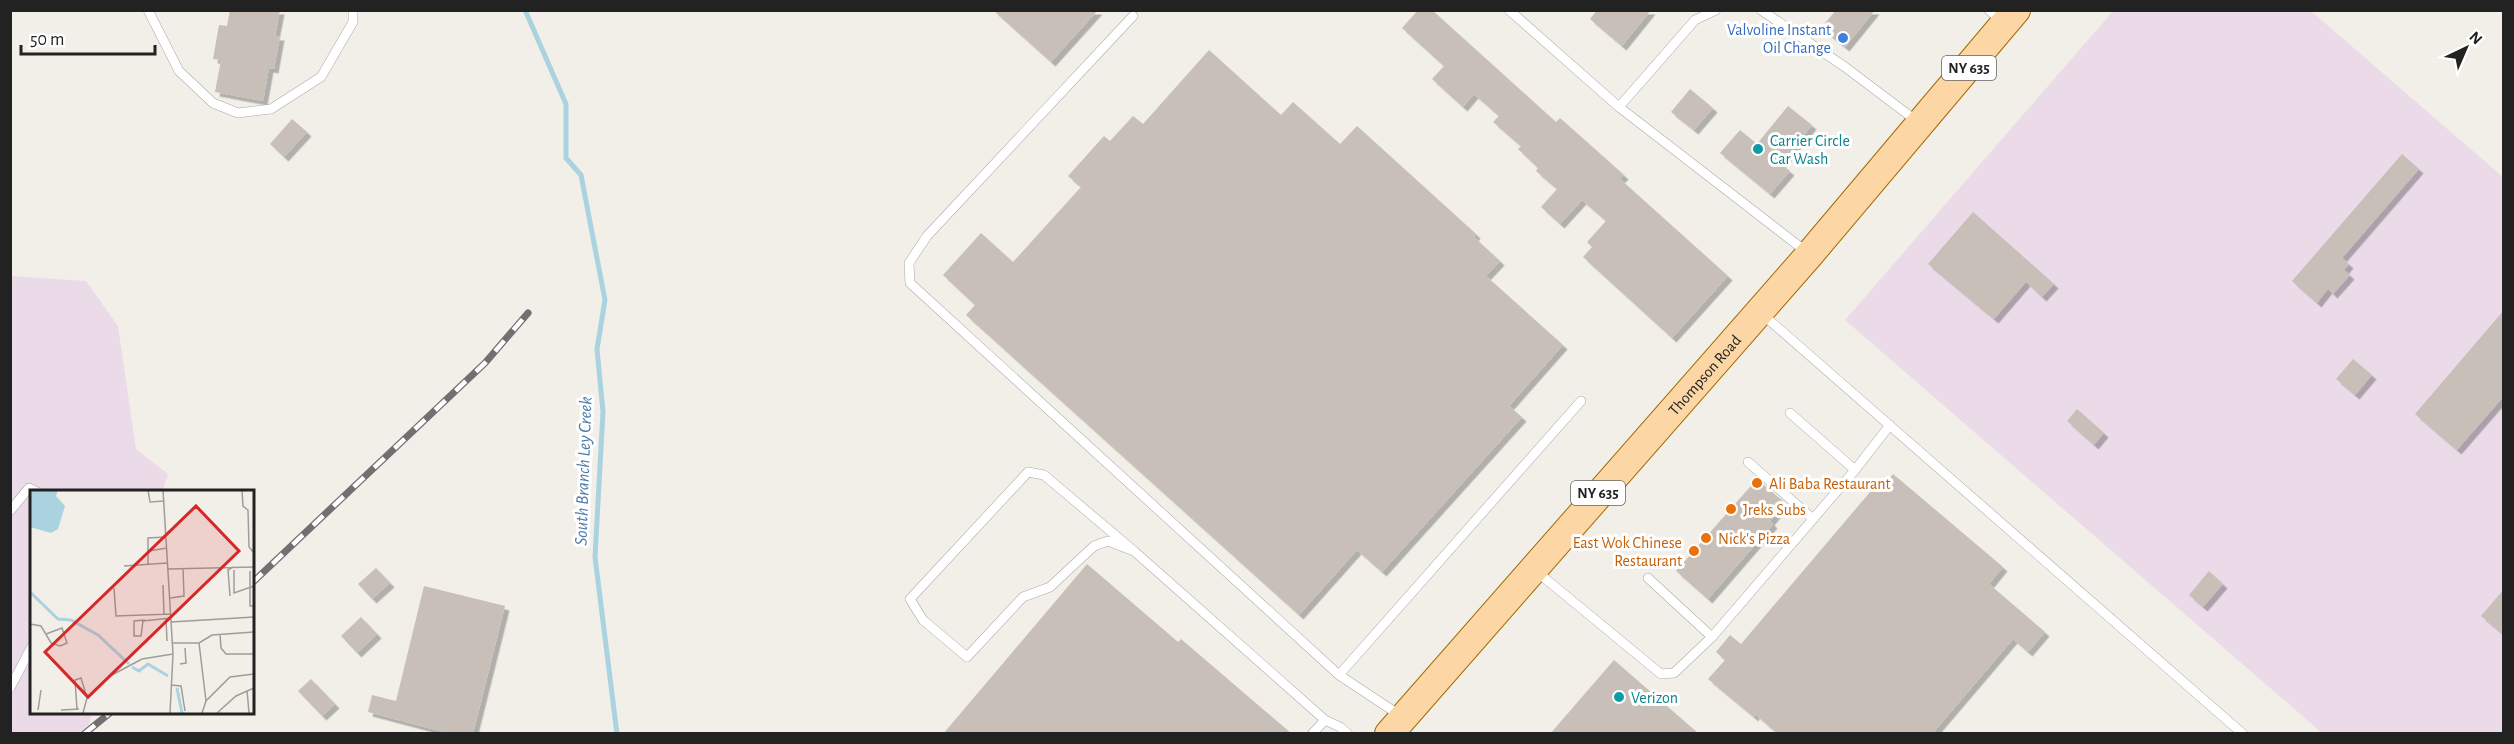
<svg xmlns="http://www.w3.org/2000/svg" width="2514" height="744" font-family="'Alegreya Sans',sans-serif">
<defs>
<filter id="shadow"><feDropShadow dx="4.5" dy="4.5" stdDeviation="0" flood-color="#0004"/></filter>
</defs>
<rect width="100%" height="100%" fill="#f2efe9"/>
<path fill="#ebdbe8" d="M 2113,11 L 2311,11 L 2503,177 L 2503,733 L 2322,733 L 1845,320 Z
M 10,276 L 86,281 L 118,326 L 136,449 L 168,474 L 162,492 L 32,492 L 32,712 L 92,713 L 89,724 L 79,733 L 11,733 Z"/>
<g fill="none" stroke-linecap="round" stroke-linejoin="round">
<path stroke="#aad3df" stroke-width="5" d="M 525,10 L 566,104 L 566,158 L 581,175 L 605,300 L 597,349 L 603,412 L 595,557 L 617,734"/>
</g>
<path fill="#c7bfb8" filter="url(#shadow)" d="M 230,10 L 280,10 L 275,36 L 280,36 L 274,69 L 269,68 L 263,101 L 215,92 L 221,60 L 213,59 L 219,25 L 227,26 Z
M 993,10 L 1098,10 L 1051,62 Z
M 1418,10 L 1432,10 L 1556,122 L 1560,118 L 1624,175 L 1620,179 L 1728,276 L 1672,338 L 1583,257 L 1592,247 L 1587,242 L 1606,221 L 1582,200 L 1560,224 L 1541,207 L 1557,189 L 1536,171 L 1538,168 L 1518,149 L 1521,146 L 1493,122 L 1499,116 L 1474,94 L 1463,107 L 1432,79 L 1444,66 L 1402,28 Z
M 1597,10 L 1651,10 L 1622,46 L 1590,19 Z
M 1836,10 L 1875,10 L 1845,47 L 1821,28 Z
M 1209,50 L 1281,115 L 1293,102 L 1340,144 L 1357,126 L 1476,234 L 1474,237 L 1500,261 L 1486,276 L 1563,345 L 1509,406 L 1522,417 L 1382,572 L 1357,550 L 1299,615 L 966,315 L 975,305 L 943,275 L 981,233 L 1013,262 L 1081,187 L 1068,176 L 1104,136 L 1110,141 L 1133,116 L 1143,124 Z
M 1690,89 L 1713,108 L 1694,130 L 1671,112 Z
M 1788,106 L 1812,125 L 1781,164 L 1790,171 L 1770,194 L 1720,153 L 1740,130 L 1757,144 Z
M 292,119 L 307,132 L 284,157 L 270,144 Z
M 2402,154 L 2419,169 L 2342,258 L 2349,264 L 2344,270 L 2350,275 L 2333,294 L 2328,289 L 2317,303 L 2292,281 Z
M 1973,212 L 2054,284 L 2042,297 L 2026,282 L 1994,319 L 1928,264 Z
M 2504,310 L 2504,396 L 2457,450 L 2415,414 Z
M 2353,359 L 2372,375 L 2355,395 L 2336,379 Z
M 2077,409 L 2104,433 L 2094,445 L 2067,421 Z
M 1893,474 L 2003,567 L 1989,584 L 2045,632 L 2028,652 L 2013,639 L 1932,734 L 1778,734 L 1755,714 L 1754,717 L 1708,679 L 1725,660 L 1716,652 L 1730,635 L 1741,644 L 1876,485 L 1881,489 Z
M 1757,479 L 1785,503 L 1770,521 L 1773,524 L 1708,599 L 1676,571 Z
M 1087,564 L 1178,642 L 1181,639 L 1292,734 L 943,734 Z
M 376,568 L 390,583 L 372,599 L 358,584 Z
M 2209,571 L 2223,584 L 2203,607 L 2189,595 Z
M 424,586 L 505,606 L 473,734 L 451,734 L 368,712 L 372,695 L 396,701 Z
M 2504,589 L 2504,635 L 2481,616 Z
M 361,617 L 377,634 L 357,653 L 341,636 Z
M 1614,660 L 1699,734 L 1550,734 Z
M 311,679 L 335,704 L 322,716 L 298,691 Z"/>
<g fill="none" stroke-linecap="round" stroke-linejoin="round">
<g stroke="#a9a9a9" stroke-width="10">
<path id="lane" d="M 148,10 L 179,71 L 213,103 L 238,113 L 271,109 L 321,77 L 353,22 L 353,10
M 1509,10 L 1619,107 L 1808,253
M 1761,10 L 1845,67 L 1918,122
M 1989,10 L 2003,23
M 1133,16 L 927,236 L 909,263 L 910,283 L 1339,675 L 1401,716
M 1619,107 L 1695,20 L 1716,10
M 1761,313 L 2243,734
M 1790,413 L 1855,470
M 1748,462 L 1813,519
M 10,511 L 29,488 L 37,492
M 1134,551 L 1044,475 L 1028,472 L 910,599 L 923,620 L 967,657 L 1023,597 L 1050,587 L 1094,546 L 1108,541 L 1134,551 L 1325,720 L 1340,727 L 1348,734
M 1536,571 L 1661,674 L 1674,673 L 1712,637 L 1855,470 L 1890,425
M 1648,578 L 1712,637
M 1339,675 L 1581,401
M 10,688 L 32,646
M 1312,734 L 1325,720"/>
</g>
<g stroke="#a06b00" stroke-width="30">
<g id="primary">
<path id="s1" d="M 1389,734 L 1810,254 L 2016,10"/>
</g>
</g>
<use href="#lane" stroke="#fff" stroke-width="9"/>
<use href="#primary" stroke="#fcd6a4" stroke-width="28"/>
<g stroke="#707070" stroke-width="7">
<path id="rail" d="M 252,583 L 485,363 L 528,313
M 84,734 L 111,712"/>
</g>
<use href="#rail" stroke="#fff" stroke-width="4.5" stroke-dasharray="14" stroke-linecap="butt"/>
</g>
<circle fill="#3f7fe0" stroke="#fff" stroke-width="2" cx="1843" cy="38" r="6"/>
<g fill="#0f9aa8" stroke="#fff" stroke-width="2">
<circle cx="1758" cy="149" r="6"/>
<circle cx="1619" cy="697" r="6"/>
</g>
<g fill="#e8710a" stroke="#fff" stroke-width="2">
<circle cx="1757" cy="483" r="6"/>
<circle cx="1731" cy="509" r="6"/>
<circle cx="1706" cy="538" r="6"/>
<circle cx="1694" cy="551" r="6"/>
</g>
<g text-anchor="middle" stroke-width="6" stroke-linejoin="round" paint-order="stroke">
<g fill="#fff" stroke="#646464" stroke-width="1.5">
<rect x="1942" y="56" width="54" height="24" rx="4.5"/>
<rect x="1571" y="481" width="54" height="24" rx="4.5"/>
</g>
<g font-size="15" font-weight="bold" fill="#222">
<text x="1969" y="73">NY 635</text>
<text x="1598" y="498">NY 635</text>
</g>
<g font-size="16" fill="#366cbe" stroke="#fff" text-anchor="end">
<text x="1831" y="35">Valvoline Instant<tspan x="1831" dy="18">Oil Change</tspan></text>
</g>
<g font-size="16" fill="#0d838f" stroke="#fff" text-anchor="start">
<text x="1770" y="146">Carrier Circle<tspan x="1770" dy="18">Car Wash</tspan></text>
<text x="1631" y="703">Verizon</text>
</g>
<g font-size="16" fill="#222" stroke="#fff">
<text dy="6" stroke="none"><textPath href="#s1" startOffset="478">Thompson Road</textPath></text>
</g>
<g font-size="16" fill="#c56008" stroke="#fff" text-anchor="start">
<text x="1769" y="489">Ali Baba Restaurant</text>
<text x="1743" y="515">Jreks Subs</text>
<text x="1718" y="544">Nick's Pizza</text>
<text x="1682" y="548" text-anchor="end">East Wok Chinese<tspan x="1682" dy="18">Restaurant</tspan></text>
</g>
<g font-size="18" font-style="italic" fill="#4a7aab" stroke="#fff">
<text transform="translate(583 471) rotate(-88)" y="6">South Branch Ley Creek</text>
</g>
</g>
<g transform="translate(30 490)">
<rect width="224" height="224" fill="#f2efe9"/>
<path d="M 0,0 L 28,0 L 26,6 L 35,16 L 28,39 L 21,43 L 0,37 Z" fill="#aad3df"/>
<path fill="none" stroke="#aad3df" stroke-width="3" d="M 0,102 L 28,129 L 41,130 L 68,145 L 99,174M 102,177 L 109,181 L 118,174 L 138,186M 147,198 L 152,223"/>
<path fill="none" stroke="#9f9d99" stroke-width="1.5" d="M 118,0 L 120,12 L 134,11M 133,0 L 143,164 L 140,223M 212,0 L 213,16 L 218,20 L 219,57 L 224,63M 119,61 L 137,58M 118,75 L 118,48 L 136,47M 94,76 L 137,73M 138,79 L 224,77M 204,80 L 204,103 L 224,96M 220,81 L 220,116 L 224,116M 133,95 L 134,125M 84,98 L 86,126 L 141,124M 200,106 L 198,80 L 203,77M 140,108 L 154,106 L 153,78M 136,129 L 137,151M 115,130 L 104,131 L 104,146 L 111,146 L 113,131 L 141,128M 141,132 L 224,127M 0,134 L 11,136 L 21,153 L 30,156 L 37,153 L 32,138 L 16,144M 190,144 L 191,158 L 196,164 L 224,164M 142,153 L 169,153 L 182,145 L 224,142M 169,153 L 176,211M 150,174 L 156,173 L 155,158M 80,186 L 112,169 L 143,164M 141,195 L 151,196 L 155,221M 217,200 L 219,223M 47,219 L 45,190 L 51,188 L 57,208 L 53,223M 8,220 L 11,200M 31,220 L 49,219M 172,223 L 176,211 L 200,187 L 224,184M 187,223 L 206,206 L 224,198"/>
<path fill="#d62828" fill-opacity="0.15" stroke="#d62828" stroke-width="3" d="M 166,16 L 209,61 L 58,207 L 15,162 Z"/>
<rect width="224" height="224" fill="none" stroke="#222" stroke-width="3"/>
</g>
<rect width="2514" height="744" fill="none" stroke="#222222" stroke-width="24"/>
<g transform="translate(2466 48) rotate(44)" stroke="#ffffff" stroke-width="4.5" paint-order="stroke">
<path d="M0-4.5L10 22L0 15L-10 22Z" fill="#222222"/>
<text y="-9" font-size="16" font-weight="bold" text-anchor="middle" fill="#222222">N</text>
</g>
<path d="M21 45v9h134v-9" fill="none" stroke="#222222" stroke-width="3"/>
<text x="30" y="45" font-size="18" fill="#222222" stroke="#ffffff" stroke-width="4.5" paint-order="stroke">50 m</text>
</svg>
